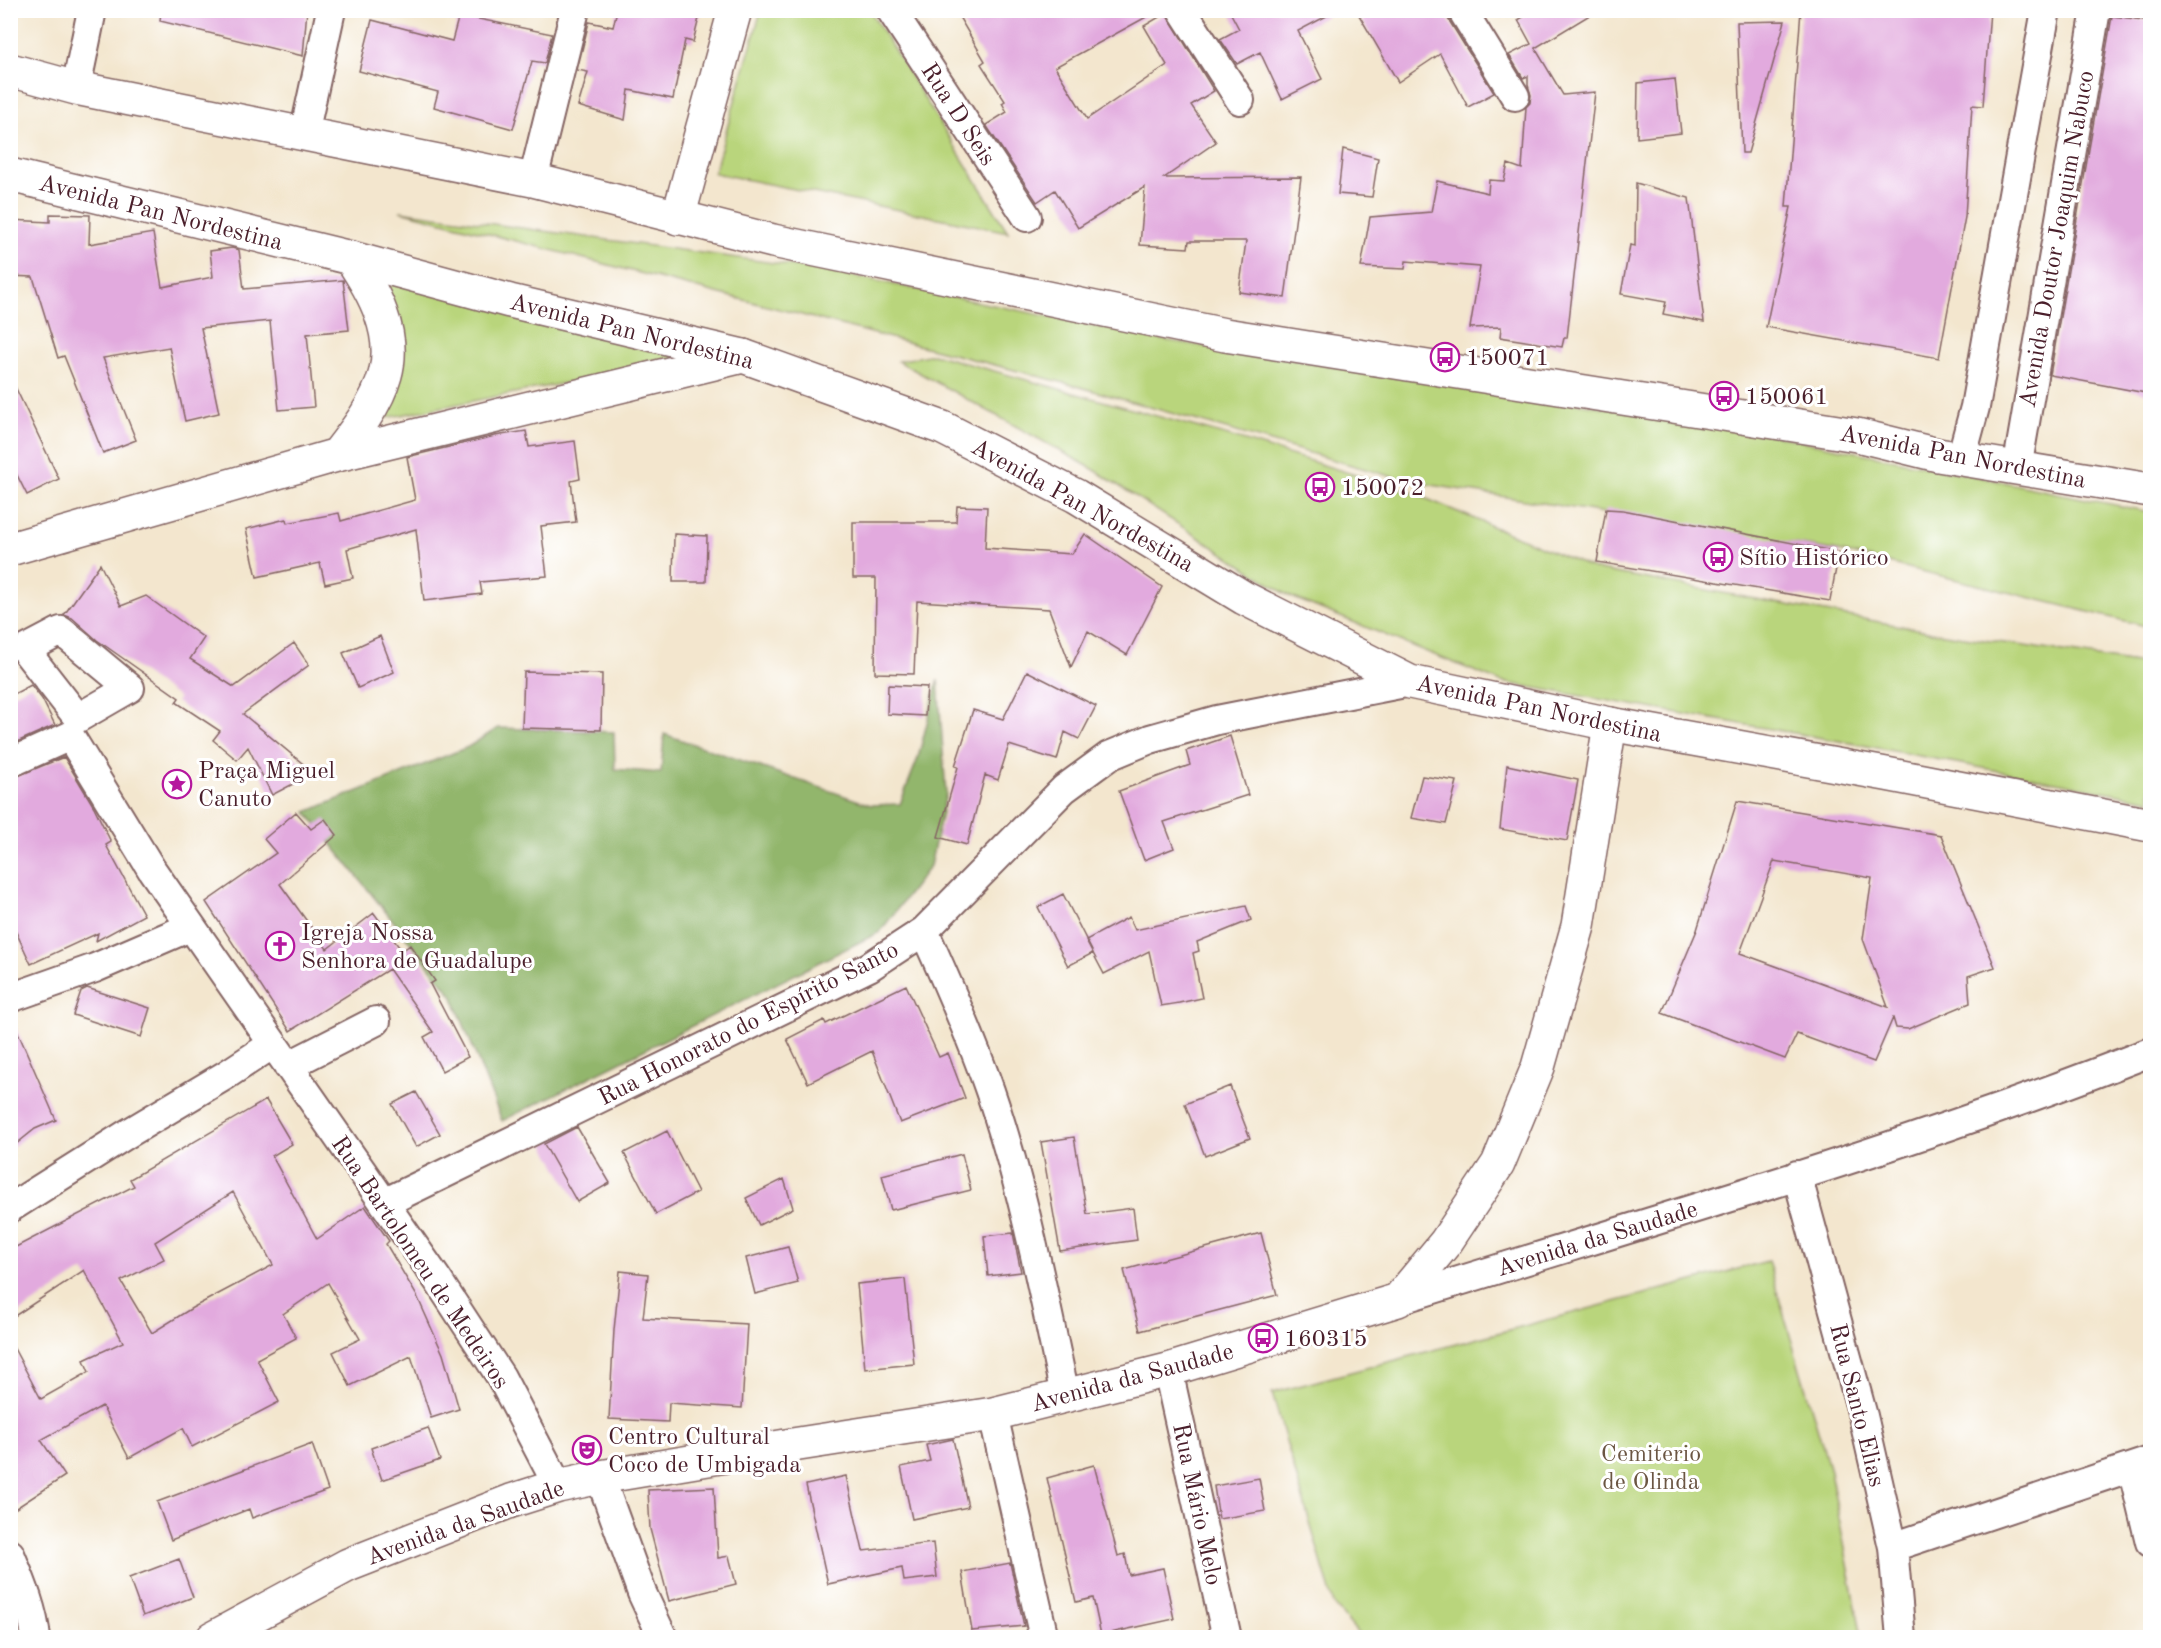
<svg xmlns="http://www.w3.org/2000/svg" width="2161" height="1648" font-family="'Old Standard TT',serif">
<rect width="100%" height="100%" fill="#fff"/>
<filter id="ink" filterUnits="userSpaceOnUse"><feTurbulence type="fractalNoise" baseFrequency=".0167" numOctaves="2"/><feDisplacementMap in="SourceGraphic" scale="12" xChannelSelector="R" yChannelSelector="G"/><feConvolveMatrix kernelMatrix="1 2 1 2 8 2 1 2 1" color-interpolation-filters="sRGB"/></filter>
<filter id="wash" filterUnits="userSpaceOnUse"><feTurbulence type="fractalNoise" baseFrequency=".008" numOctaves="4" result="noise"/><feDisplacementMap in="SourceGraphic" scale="24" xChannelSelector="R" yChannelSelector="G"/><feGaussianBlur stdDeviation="1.35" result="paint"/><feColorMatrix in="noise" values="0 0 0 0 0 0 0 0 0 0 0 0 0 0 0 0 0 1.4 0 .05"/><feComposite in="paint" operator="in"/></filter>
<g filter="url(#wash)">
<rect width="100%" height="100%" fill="#f3e6ce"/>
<path fill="#b9d57c" stroke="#827a54" stroke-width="1.5" d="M 761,11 L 870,11 L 1008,232 L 714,173 Z
M 400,211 L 824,270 L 1157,339 L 1733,427 L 2150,512 L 2150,627 L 1839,551 L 1407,481 L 1080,387 Z
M 380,275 L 675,351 L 678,361 L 360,423 L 386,401 Z
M 933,354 L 1232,437 L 1408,491 L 1594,569 L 1944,634 L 2150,665 L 2150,800 L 1862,745 L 1501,682 L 1289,596 L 1093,469 L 898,361 Z
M 1768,1261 L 1830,1471 L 1862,1637 L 1361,1637 L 1334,1605 L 1272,1393 Z"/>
<path fill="#92b66c" stroke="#6e6a4c" stroke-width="1.5" d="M 938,680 L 946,794 L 930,866 L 880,932 L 502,1121 L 452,995 L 306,812 L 468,747 L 498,728 L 614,732 L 615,769 L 661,773 L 664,734 L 871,805 L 900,804 L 918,758 Z"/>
<g id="blocks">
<path fill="#e2aade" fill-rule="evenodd" d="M 161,10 L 307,10 L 303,56 L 160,21 Z
M 617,10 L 685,10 L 700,14 L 693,42 L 685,40 L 673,99 L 629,90 L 625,120 L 578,106 L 588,72 L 577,70 L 589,22 L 613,27 Z
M 955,10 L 1159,10 L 1055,67 L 1087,119 L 1167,65 L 1144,26 L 1166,13 L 1214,91 L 1191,105 L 1216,142 L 1164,178 L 1301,177 L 1285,298 L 1239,292 L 1246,241 L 1189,241 L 1188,248 L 1140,245 L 1145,187 L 1078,228 L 1055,190 L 1037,202 L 986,125 L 1007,112 L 1002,103 L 1005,101 L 981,64 L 985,61 Z
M 1229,10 L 1338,10 L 1298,31 L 1322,79 L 1282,99 L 1260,52 L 1237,64 L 1220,39 L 1239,29 Z
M 1356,10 L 1446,10 L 1448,19 L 1494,93 L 1468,107 L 1440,54 L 1398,82 Z
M 1535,10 L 1598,10 L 1535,48 L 1563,95 L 1595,92 L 1567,338 L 1564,338 L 1562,347 L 1500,337 L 1501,327 L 1470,328 L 1480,267 L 1406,261 L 1405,269 L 1361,267 L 1370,217 L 1431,212 L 1437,181 L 1488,193 L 1489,180 L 1504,181 L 1508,164 L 1522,169 L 1526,107 L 1530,103 L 1531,95 L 1528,85 L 1528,76 L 1523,78 L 1509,55 L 1531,44 L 1518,20 Z
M 1801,10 L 1990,10 L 1983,106 L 1972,105 L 1965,217 L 1939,358 L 1766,327 L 1791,207 L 1786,207 Z
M 459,15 L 552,34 L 545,63 L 532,61 L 513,129 L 434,107 L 438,92 L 359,71 L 372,20 L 452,41 Z
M 2112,16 L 2151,21 L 2151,394 L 2050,375 Z
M 1785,21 L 1748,153 L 1742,153 L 1737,22 Z
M 1675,79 L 1681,133 L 1637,138 L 1638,83 Z
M 1343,149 L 1378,158 L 1372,197 L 1338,194 Z
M 1636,183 L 1689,198 L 1704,322 L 1663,314 L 1666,302 L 1621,294 L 1630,245 L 1635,246 Z
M 50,214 L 90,215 L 89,244 L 153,233 L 162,287 L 213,277 L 210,251 L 232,248 L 239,250 L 244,289 L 343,280 L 349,330 L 307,334 L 314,407 L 279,410 L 270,321 L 201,328 L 219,413 L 185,421 L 169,347 L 103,358 L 136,440 L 103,453 L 64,356 L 58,358 L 33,277 L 10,276 L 10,220 L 50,222 Z
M 10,376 L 59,479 L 27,495 L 10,461 Z
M 526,431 L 529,447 L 575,441 L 580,479 L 571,481 L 576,522 L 541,526 L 547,576 L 480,582 L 482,594 L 424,601 L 416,529 L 347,549 L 353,578 L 325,584 L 320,563 L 257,577 L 246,529 L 286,519 L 287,523 L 339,513 L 341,521 L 415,500 L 407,457 L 495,436 Z
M 957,506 L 987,507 L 985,548 L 1072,554 L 1085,534 L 1162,587 L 1127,655 L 1088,631 L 1071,667 L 1049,609 L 917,601 L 914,674 L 875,673 L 876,578 L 853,578 L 853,522 L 956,522 Z
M 1606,509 L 1623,510 L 1839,552 L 1830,601 L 1597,562 Z
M 674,534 L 707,536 L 706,582 L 673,582 Z
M 100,564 L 121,606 L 146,596 L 204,638 L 190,659 L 234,687 L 294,643 L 309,665 L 243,714 L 314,773 L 272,795 L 248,747 L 237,760 L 213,740 L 220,731 L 176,702 L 179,698 L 97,640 L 72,618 L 64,615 Z
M 380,636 L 394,672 L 358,688 L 343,653 Z
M 1027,671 L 1096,706 L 1079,739 L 1065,732 L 1057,760 L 1009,745 L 998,780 L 985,775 L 967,845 L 938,837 L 958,767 L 955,766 L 973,710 L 1003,719 Z
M 524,672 L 602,674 L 601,730 L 522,728 Z
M 31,685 L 42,699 L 55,725 L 10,745 L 10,696 Z
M 888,685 L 927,687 L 925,716 L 887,714 Z
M 1230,736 L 1248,795 L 1164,822 L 1174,848 L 1144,860 L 1119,791 L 1190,765 L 1186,751 Z
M 64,757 L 94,807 L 111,842 L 106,845 L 144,915 L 96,941 L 98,933 L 31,964 L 10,919 L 10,779 Z
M 1507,765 L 1578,780 L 1567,841 L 1500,829 Z
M 1422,776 L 1457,781 L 1446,824 L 1411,818 Z
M 1737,801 L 1941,835 L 1995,967 L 1968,976 L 1970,1003 L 1908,1029 L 1896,1028 L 1893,1018 L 1874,1062 L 1797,1034 L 1785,1059 L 1662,1013 L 1697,930 ZM 1774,861 L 1872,878 L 1863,939 L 1888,1007 L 1740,953 Z
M 296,812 L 311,829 L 325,819 L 337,835 L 280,884 L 327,949 L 374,913 L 402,951 L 410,945 L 435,981 L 430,984 L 468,1057 L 442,1071 L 424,1037 L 433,1032 L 389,969 L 290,1031 L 206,902 L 276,853 L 264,839 Z
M 1063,894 L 1093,953 L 1068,966 L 1038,907 Z
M 1246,906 L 1251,920 L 1197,942 L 1199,951 L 1193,953 L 1202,998 L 1179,1003 L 1161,1006 L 1149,951 L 1104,974 L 1086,940 L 1129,917 L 1135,930 Z
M 906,985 L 939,1057 L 948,1053 L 965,1098 L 900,1123 L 872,1051 L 808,1083 L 787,1039 L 824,1020 L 826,1024 Z
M 87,988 L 150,1008 L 141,1037 L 73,1015 L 81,991 Z
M 10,1014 L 56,1120 L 35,1129 L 10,1149 Z
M 1230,1086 L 1250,1138 L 1205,1156 L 1185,1104 Z
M 416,1092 L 440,1134 L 416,1147 L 392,1104 Z
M 266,1100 L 292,1144 L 272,1156 L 317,1239 L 365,1206 L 389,1241 L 386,1244 L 417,1296 L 443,1354 L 459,1409 L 431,1418 L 411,1356 L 350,1386 L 333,1352 L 360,1339 L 328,1283 L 283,1314 L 296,1338 L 257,1359 L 279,1402 L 192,1447 L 183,1428 L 129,1458 L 102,1406 L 41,1440 L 65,1476 L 10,1512 L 10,1341 L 41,1399 L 89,1372 L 84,1360 L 123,1342 L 84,1270 L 10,1319 L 10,1250 L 134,1186 L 130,1179 ZM 233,1192 L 273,1265 L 192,1308 L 152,1333 L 121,1281 L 164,1259 L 155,1242 Z
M 577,1127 L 610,1183 L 577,1202 L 544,1144 Z
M 667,1131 L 698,1192 L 656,1214 L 624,1153 Z
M 1074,1137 L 1087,1214 L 1133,1208 L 1137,1240 L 1060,1251 L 1041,1142 Z
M 962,1154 L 971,1190 L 891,1210 L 882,1175 Z
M 784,1179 L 793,1208 L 759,1225 L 746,1198 Z
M 1013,1233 L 1021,1272 L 988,1276 L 984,1236 Z
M 1261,1233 L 1277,1295 L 1140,1331 L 1124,1270 Z
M 788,1247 L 798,1283 L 755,1294 L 746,1258 Z
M 620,1271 L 648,1274 L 643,1318 L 747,1324 L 742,1408 L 669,1403 L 668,1422 L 609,1419 L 614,1330 Z
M 905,1279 L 914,1364 L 865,1369 L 857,1284 Z
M 428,1428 L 440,1460 L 382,1480 L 371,1448 Z
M 953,1439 L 968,1507 L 912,1519 L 901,1467 L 930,1461 L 926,1445 Z
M 312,1444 L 328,1490 L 252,1518 L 249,1509 L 171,1540 L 157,1502 Z
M 1094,1465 L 1118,1556 L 1125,1554 L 1129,1575 L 1163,1568 L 1174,1619 L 1101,1635 L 1093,1598 L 1076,1602 L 1047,1478 Z
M 846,1476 L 863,1551 L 933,1543 L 937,1577 L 904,1581 L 902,1568 L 828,1584 L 806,1485 Z
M 1259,1478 L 1265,1511 L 1219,1519 L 1214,1486 Z
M 714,1487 L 718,1558 L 729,1556 L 736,1584 L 669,1601 L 650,1529 L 648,1490 Z
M 179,1559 L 193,1597 L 143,1616 L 129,1578 Z
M 1010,1563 L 1024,1626 L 972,1631 L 962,1572 Z"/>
</g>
</g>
<g filter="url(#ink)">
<use href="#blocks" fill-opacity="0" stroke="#856564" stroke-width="1.5"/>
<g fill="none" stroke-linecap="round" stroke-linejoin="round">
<g stroke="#856564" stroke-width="32">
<path id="street" d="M 891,10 L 1027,217
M 1182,10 L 1240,100
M 1462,10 L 1515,96
M 76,88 L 92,10
M 304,134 L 331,10
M 533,180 L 575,10
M 1961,459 L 1975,407 L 2046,10
M 2017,469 L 2096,10
M 61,631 L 130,688 L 78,718 L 25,650 Z
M 10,763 L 70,736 L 152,870 L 437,1279 L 501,1377 L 558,1486
M 924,931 C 948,984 971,1036 990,1091 C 1024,1190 1043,1293 1065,1395
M 10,998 L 95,968 L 190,927
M 288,1066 L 376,1021
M 1797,1175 L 1863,1416 L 1893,1547 L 1901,1638
M 384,1203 L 869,967 L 924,931 L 1064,789 L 1109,756 L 1150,739 L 1217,720 L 1410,682
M 10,1208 L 127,1134 L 226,1075 L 273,1044
M 1398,1300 C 1650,1221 1905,1149 2150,1052
M 1168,1370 L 1227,1638
M 993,1414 L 1044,1638
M 2132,1467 L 2150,1542
M 600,1477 L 642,1593 L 663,1638
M 1893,1547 L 2150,1461
M 10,1554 C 21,1581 33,1609 36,1638"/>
</g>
<g stroke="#856564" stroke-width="36">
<path id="secondary" d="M 678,218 L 735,10
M 337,455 C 355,432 377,404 385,375 C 397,333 373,291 351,258
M 10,549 L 337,455 L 743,356
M 213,1638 L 348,1565 L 511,1501 L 558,1486 L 600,1477 L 786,1446 L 993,1414 L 1168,1370 L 1398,1300 L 1446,1242 L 1498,1164 L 1538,1067 L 1578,926 L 1610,724"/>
</g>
<g stroke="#856564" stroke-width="36">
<path id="highway" d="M 10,70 L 76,88 L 533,180 L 773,241 L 1225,335 L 1857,435 L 1938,455 L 2150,490
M 10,175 L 351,258 L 510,301 L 743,356 L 943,428 L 1076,496 L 1244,598 L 1410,682 L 1610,724 L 1886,774 L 2150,825"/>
</g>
<use href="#street" stroke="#fff" stroke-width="28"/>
<use href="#secondary" stroke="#fff" stroke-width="33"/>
<use href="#highway" stroke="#fff" stroke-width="33"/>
</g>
</g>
<defs>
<g id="bus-ring" transform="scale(1.5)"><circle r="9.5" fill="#fff" stroke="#b5179e" stroke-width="1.5"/><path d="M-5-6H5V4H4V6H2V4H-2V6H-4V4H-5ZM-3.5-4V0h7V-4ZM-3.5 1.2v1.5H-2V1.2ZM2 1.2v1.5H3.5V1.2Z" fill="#b5179e"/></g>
<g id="sight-ring" transform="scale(1.5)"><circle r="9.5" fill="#fff" stroke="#b5179e" stroke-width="1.5"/><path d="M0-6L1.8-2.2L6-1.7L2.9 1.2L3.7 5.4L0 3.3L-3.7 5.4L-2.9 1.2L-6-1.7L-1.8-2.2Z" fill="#b5179e"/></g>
<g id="church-ring" transform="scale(1.5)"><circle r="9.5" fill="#fff" stroke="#b5179e" stroke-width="1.5"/><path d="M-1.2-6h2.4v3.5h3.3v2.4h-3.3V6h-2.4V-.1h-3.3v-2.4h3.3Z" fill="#b5179e"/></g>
<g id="theatre-ring" transform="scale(1.5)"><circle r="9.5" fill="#fff" stroke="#b5179e" stroke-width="1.5"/><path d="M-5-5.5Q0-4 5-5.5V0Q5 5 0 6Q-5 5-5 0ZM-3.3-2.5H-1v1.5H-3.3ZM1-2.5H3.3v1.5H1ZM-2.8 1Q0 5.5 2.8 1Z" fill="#b5179e"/></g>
</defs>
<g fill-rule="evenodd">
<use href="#bus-ring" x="1445" y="357"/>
<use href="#bus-ring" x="1724" y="396"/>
<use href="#bus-ring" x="1320" y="487"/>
<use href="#bus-ring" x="1718" y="557"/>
<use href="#sight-ring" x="177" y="784"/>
<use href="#church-ring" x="280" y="946"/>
<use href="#bus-ring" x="1263" y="1338"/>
<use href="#theatre-ring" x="587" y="1450"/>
</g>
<g text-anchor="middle" stroke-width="6" stroke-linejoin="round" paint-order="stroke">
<g font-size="24" fill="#4a1f2b" stroke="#fff">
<text transform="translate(959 114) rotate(57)" y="8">Rua D Seis</text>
<text transform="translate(161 212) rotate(14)" y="8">Avenida Pan Nordestina</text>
<text transform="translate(2056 239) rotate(-80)" y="8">Avenida Doutor Joaquim Nabuco</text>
<text transform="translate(632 331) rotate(14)" y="8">Avenida Pan Nordestina</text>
<text transform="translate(1963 456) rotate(11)" y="8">Avenida Pan Nordestina</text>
<text transform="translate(1083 505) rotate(29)" y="8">Avenida Pan Nordestina</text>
<text transform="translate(1539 708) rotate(12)" y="8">Avenida Pan Nordestina</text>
<text transform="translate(748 1023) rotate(-27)" y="8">Rua Honorato do Espírito Santo</text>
<text transform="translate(1597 1238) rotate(-17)" y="8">Avenida da Saudade</text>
<text transform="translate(421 1262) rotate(56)" y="8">Rua Bartolomeu de Medeiros</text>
<text transform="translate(1132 1377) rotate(-15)" y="8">Avenida da Saudade</text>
<text transform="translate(1858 1405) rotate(76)" y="8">Rua Santo Elias</text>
<text transform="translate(1198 1504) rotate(78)" y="8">Rua Mário Melo</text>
<text transform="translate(465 1522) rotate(-20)" y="8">Avenida da Saudade</text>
</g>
<g font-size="24" fill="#4a1f2b" stroke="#fff" text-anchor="start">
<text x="1466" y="365">150071</text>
<text x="1745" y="404">150061</text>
<text x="1341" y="495">150072</text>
<text x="1739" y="565">Sítio Histórico</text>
<text x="198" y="778">Praça Miguel<tspan x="198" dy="28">Canuto</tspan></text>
<text x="301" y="940">Igreja Nossa<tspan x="301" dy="28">Senhora de Guadalupe</tspan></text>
<text x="1284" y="1346">160315</text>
<text x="608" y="1444">Centro Cultural<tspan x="608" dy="28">Coco de Umbigada</tspan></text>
</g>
<g font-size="24" fill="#6b5643" stroke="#fff">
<text x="1651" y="1461">Cemiterio<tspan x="1651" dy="28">de Olinda</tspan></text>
</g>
</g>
<rect width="2161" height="1648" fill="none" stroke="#fff" stroke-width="36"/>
</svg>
